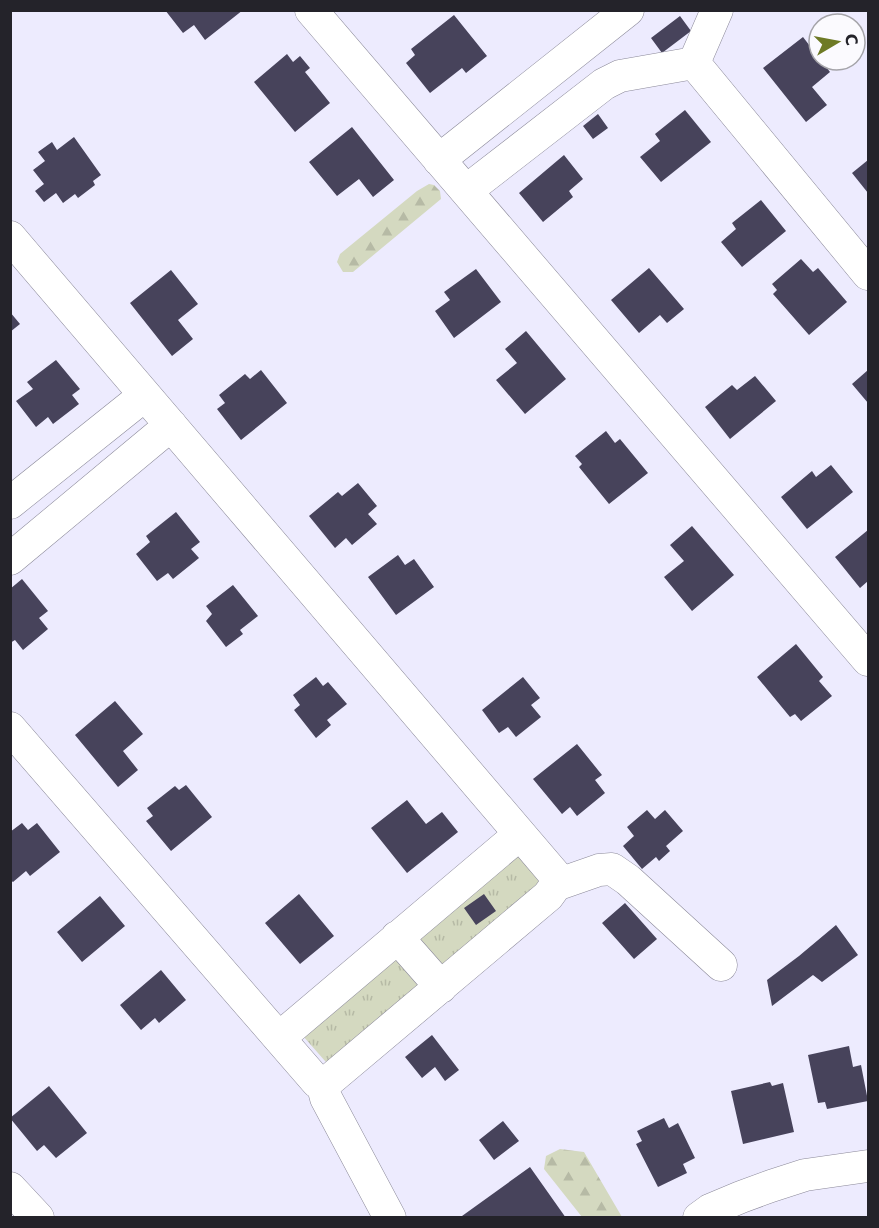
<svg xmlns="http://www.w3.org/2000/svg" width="879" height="1228" font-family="'DejaVu Sans',sans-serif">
<defs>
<pattern id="grass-tufts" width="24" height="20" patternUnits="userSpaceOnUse" patternTransform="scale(1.5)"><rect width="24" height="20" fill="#d4d9c0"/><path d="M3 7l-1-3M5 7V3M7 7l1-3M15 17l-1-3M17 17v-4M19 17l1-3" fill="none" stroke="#b6baa5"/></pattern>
<pattern id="forest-firs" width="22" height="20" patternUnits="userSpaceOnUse" patternTransform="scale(1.5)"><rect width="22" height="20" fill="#d4d9c0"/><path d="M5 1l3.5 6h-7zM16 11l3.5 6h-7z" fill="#b6baa5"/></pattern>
</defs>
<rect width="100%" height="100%" fill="#edebfe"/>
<path fill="url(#grass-tufts)" d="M 519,850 L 548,883 L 437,977 L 407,943 Z
M 401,947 L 431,982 L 329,1065 L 325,1061 L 303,1036 Z"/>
<path fill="url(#forest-firs)" d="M 429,184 L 434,185 L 440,191 L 441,199 L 353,272 L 343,272 L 337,262 L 340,254 L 417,191 Z
M 560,1149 L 584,1152 L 622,1217 L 582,1217 L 544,1169 L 546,1156 Z"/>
<path fill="#47435b" d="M 165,10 L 243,10 L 205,40 L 194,25 L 183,33 Z
M 454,15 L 487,56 L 466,73 L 462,68 L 430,93 L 406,63 L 415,55 L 411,49 Z
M 680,16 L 691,31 L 662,53 L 651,38 Z
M 803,37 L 819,58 L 819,60 L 821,60 L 830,72 L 812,87 L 827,105 L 806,122 L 763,68 Z
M 287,54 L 293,62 L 300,56 L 310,68 L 305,72 L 330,103 L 295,132 L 254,82 Z
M 685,110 L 711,142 L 661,182 L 640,157 L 660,141 L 655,134 Z
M 598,114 L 608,128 L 593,139 L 583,126 Z
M 352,127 L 394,180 L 373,197 L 359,179 L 337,196 L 309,162 Z
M 74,137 L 101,175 L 93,181 L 95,185 L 78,198 L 75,194 L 63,203 L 56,193 L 44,202 L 35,191 L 44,184 L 33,170 L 45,161 L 38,152 L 52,142 L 57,150 Z
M 564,155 L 583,179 L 569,191 L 573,197 L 543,222 L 519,193 Z
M 868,160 L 868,193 L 852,173 Z
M 761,200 L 786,231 L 742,267 L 721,242 L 736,229 L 732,223 Z
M 801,259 L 813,272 L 818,268 L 847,302 L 809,335 L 773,294 L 777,290 L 772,284 Z
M 649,268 L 684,309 L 667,323 L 660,315 L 639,333 L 611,300 Z
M 476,269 L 501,302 L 454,338 L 435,311 L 450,300 L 444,292 Z
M 171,270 L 198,304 L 178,320 L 193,339 L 172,356 L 130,303 Z
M 10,312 L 20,324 L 10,332 Z
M 526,331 L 566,379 L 525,414 L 496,380 L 517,363 L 505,349 Z
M 56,360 L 80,389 L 72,395 L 79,404 L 53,424 L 48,417 L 36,427 L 16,401 L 33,389 L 27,382 Z
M 261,370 L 287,403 L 241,440 L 217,409 L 225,403 L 219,395 L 245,374 L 250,379 Z
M 868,370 L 868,403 L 852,384 Z
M 755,376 L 776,401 L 730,439 L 705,407 L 732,385 L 737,390 Z
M 606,431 L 615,443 L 620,439 L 648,473 L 609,504 L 579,467 L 582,464 L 575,456 Z
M 831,465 L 853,492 L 807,529 L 781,497 L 812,471 L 816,477 Z
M 358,483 L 377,506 L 368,514 L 377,524 L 352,545 L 346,538 L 335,548 L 309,516 L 338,492 L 342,496 Z
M 176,512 L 200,542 L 191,549 L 199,558 L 173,579 L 168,573 L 157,581 L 136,554 L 150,542 L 146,536 Z
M 692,526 L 734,575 L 692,611 L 664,577 L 684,561 L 670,545 Z
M 868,530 L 868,581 L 860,588 L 835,557 Z
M 398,555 L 405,565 L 414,559 L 434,587 L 396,615 L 368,577 Z
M 22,579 L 48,611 L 39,618 L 48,629 L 23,650 L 15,640 L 10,643 L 10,589 Z
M 233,585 L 258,616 L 240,630 L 243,634 L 226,647 L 206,621 L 212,614 L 206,606 Z
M 796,644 L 823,677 L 819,681 L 832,696 L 801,721 L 795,714 L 790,717 L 757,677 Z
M 316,677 L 323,686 L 328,682 L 347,704 L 327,720 L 331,725 L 316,738 L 294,710 L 300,705 L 293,695 Z
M 523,677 L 540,698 L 531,705 L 541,717 L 516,737 L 508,727 L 499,733 L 482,710 Z
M 115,701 L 143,734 L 123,751 L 138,770 L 118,787 L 75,735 Z
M 577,744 L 602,775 L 595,780 L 605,793 L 577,816 L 570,807 L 562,814 L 533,779 Z
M 186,785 L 212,817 L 171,851 L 146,821 L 153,816 L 147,808 L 175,786 L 179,790 Z
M 407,800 L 426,824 L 442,812 L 458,832 L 407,873 L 371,828 Z
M 647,810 L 655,819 L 665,810 L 683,831 L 666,846 L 670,851 L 659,861 L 656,857 L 642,869 L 623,846 L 634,836 L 627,827 Z
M 22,823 L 28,830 L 37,823 L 60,852 L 30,876 L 26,871 L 13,882 L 10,880 L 10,832 Z
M 299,894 L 334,936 L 300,964 L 265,923 Z
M 484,894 L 496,911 L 476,925 L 464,908 Z
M 100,896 L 125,926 L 82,962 L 57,932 Z
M 625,903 L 657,939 L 634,959 L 602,923 Z
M 836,925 L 858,955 L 822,982 L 813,975 L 772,1006 L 767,980 L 799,956 Z
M 161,970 L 186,1000 L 159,1023 L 155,1018 L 141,1030 L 120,1005 Z
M 432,1035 L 459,1070 L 445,1081 L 435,1067 L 422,1078 L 405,1057 Z
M 849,1046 L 853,1067 L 861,1065 L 868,1101 L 827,1109 L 825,1102 L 818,1103 L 808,1055 Z
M 770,1082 L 772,1086 L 783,1083 L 794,1132 L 743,1144 L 731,1091 Z
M 49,1086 L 87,1133 L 56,1158 L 44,1145 L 37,1151 L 10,1118 Z
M 664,1118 L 669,1128 L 678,1123 L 695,1158 L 683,1164 L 687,1173 L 658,1187 L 636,1144 L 642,1141 L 637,1131 Z
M 503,1121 L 519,1141 L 494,1160 L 479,1140 Z
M 530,1167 L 566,1218 L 463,1218 L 462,1216 Z"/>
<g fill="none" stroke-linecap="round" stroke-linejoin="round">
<g stroke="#8b8999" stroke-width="33">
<path id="minor" d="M 311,10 L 868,660
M 694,63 L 868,274
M 694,63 L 717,10
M 439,160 L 628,10
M 466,191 L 604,84 L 620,76 L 694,63
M 10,237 L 555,875 L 556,885 L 548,896 L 326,1083 L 317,1082 L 10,728
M 10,503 L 145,395
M 10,559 L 171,425
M 556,885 L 599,870 L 612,869 L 628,880 L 721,965
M 397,937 L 441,987
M 279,1038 L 520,834
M 322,1083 L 326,1098 L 390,1218
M 10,1188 L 38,1218
M 699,1218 L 710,1210 L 741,1197 L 771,1186 L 805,1175 L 868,1166"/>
</g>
<use href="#minor" stroke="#fff" stroke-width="32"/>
</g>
<rect width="879" height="1228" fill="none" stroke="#24232a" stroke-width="24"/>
<g transform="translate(837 42) rotate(80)"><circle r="28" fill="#fbfafe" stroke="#a5a4a9" stroke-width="1.5"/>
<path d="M0-4.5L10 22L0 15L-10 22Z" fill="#6e7a25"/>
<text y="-9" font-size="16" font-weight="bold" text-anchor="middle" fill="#24232a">С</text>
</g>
</svg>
